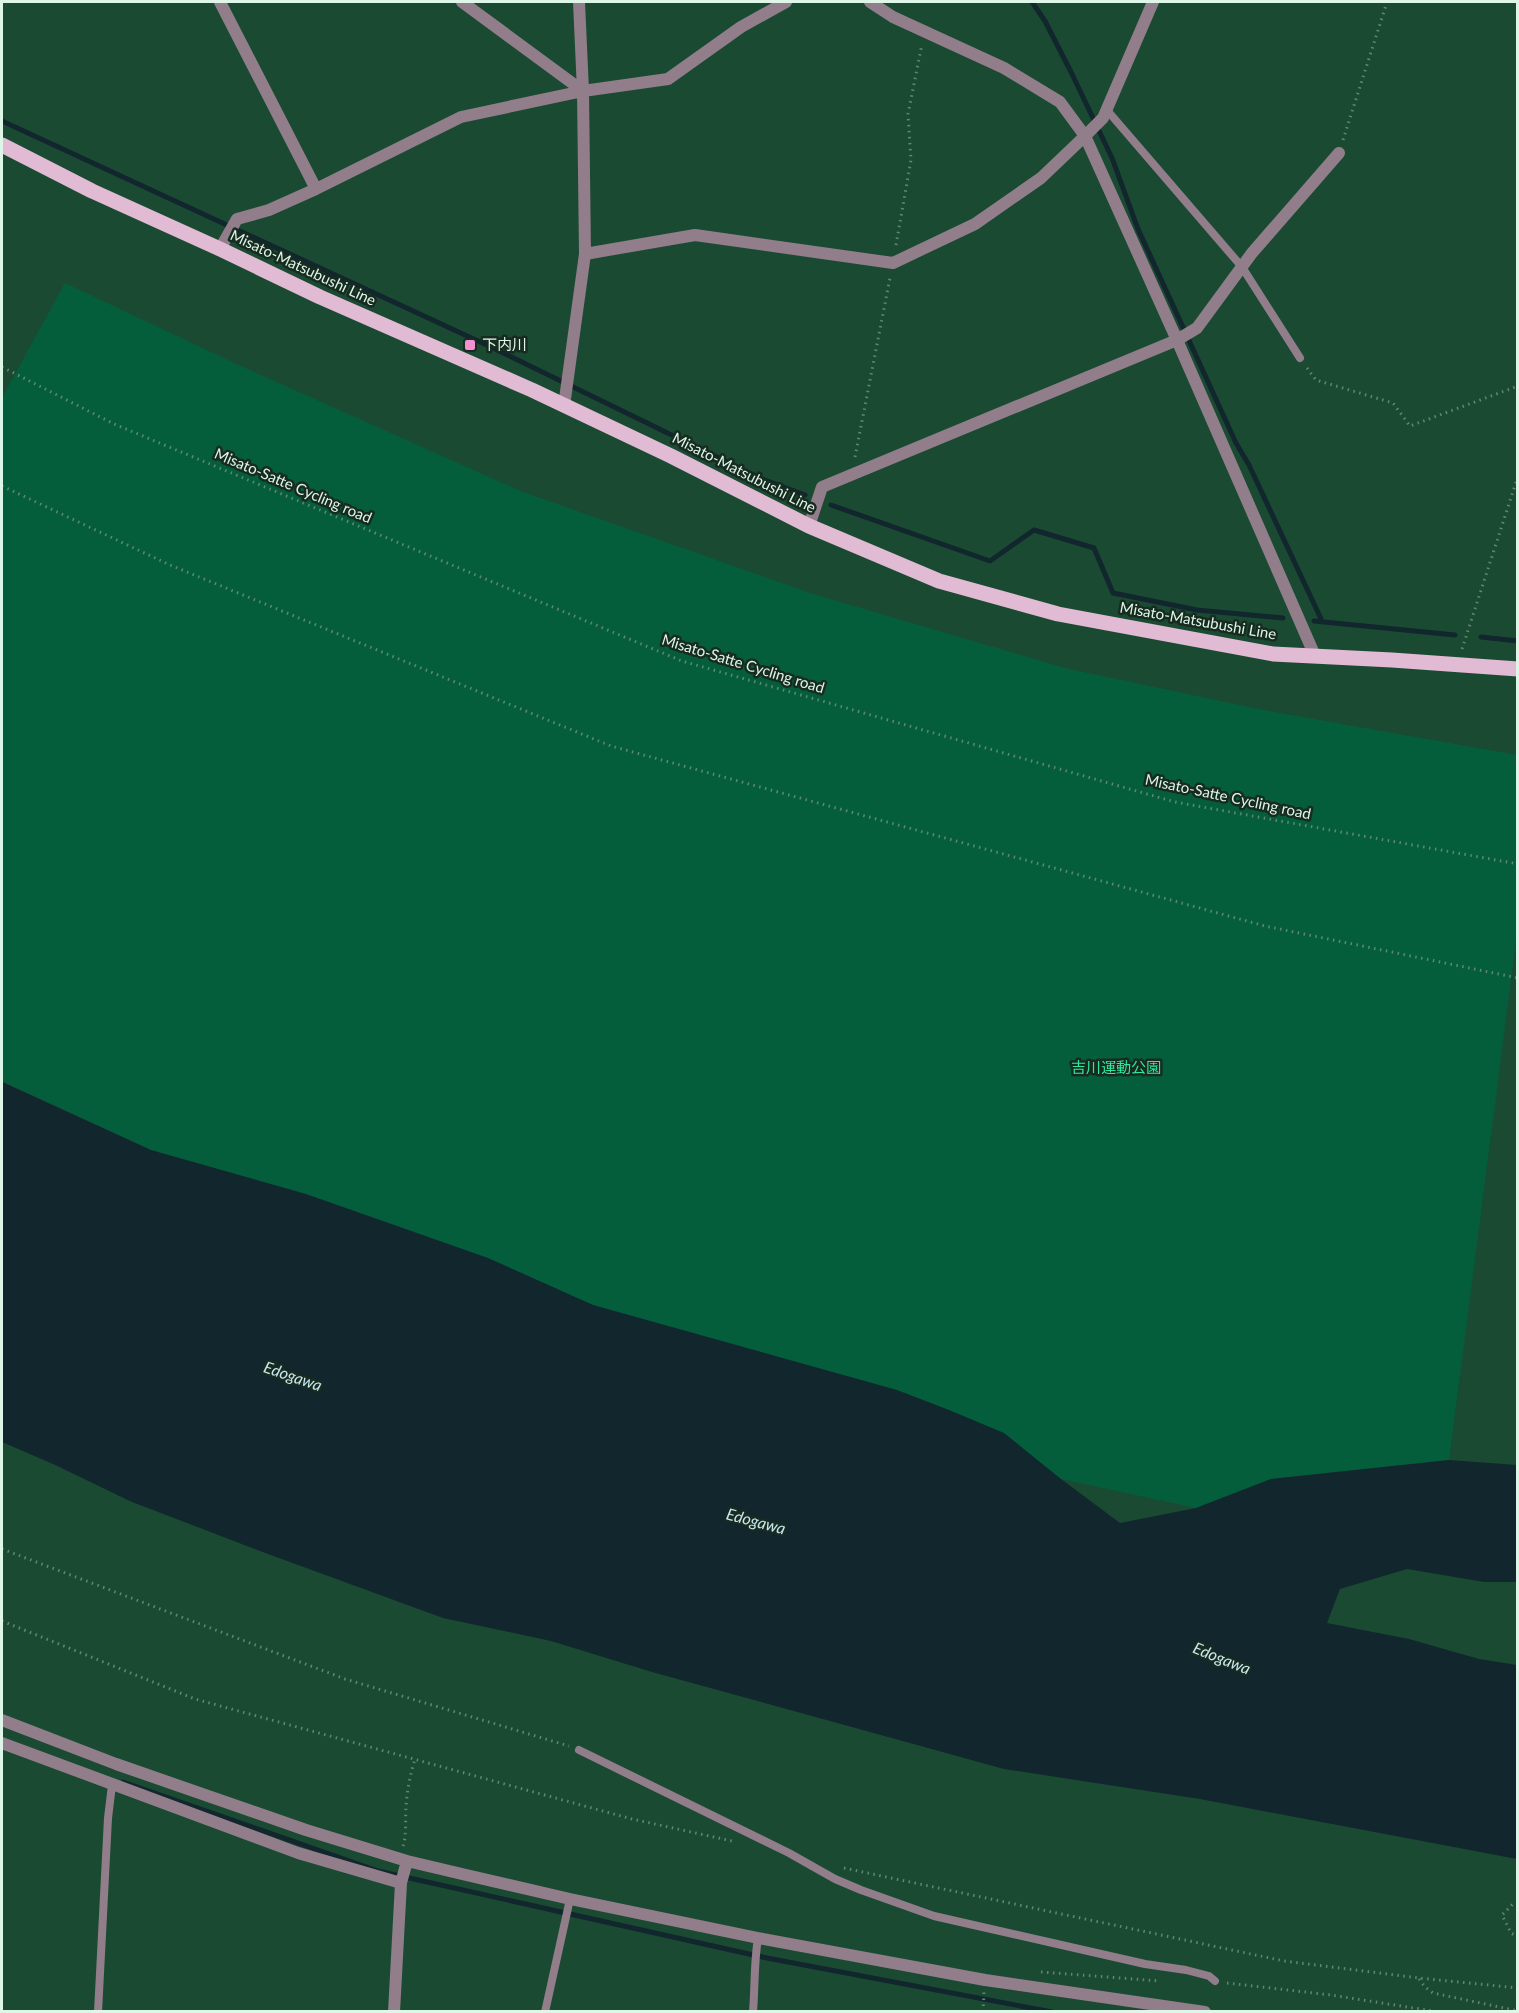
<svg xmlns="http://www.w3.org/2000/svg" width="1519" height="2013" font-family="Lato,'Noto Sans JP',sans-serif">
<rect width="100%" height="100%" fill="#1b4a33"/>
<path fill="#045e3c" d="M 65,283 L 234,363 L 523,492 L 813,594 L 1065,668 L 1258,709 L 1517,755 L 1517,933 L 1449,1460 L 1271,1479 L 1196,1508 L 1061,1479 L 949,1410 L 593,1305 L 151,1150 L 2,1081 L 2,398 Z"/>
<path fill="#11262d" d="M 2,1082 L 151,1150 L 306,1194 L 488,1258 L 593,1305 L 897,1390 L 949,1410 L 1004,1433 L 1061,1479 L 1120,1523 L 1196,1508 L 1271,1479 L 1449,1460 L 1517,1465 L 1517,1582 L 1484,1582 L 1407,1569 L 1340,1589 L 1327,1623 L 1409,1639 L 1479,1659 L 1517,1665 L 1517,1859 L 1200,1799 L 1004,1769 L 652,1672 L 551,1641 L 443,1618 L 268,1554 L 132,1502 L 53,1464 L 2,1442 Z"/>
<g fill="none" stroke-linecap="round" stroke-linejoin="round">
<path stroke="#11262d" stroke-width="5" d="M 1032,2 L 1045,21 L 1072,74 L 1112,158 L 1138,229 L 1236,443 L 1249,465 L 1322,621
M 2,121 L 491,347 L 762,479 L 805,495
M 831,505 L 990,561 L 1034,530 L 1094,548 L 1113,593 L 1197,610 L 1283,618
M 1314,621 L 1455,635
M 1481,637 L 1518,641
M 123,1782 L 378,1871 L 767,1958 L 1052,2012"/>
<path stroke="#608773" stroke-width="3" stroke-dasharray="1.5 4.5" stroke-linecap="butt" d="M 1343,140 L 1387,2
M 896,245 L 911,160 L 908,114 L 922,44
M 2,367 L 114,424 L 682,661 L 1175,802 L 1518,864
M 1307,368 L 1316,380 L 1393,403 L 1410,426 L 1518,386
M 855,457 L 890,278
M 2,486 L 170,565 L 611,746 L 1265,926 L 1518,978
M 1462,649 L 1518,476
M 2,1549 L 345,1679 L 569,1746
M 2,1621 L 195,1699 L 632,1819 L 732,1841
M 403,1846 C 407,1834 405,1820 406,1807 C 407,1791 410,1775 415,1759
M 844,1868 L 1284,1961 L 1419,1978 L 1518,1988
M 1518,1903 L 1513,1904 L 1502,1915 L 1511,1933 L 1518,1937
M 1041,1972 L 1160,1981
M 1419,1979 L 1425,1987 L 1433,1993 L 1518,2011
M 1227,1983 L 1331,1995 L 1439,2012
M 983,2012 L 984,1992"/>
<path stroke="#917e8a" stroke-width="8" d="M 1106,109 L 1242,267 L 1300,358
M 579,1750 L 789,1853 L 835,1879 L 861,1890 L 934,1916 L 1145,1964 L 1186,1970 L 1209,1976 L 1215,1981
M 98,2012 L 108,1818 L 112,1785
M 545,2012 L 570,1899
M 753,2012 C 755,1987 754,1962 758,1938"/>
<path stroke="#917e8a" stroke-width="12" d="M 220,2 L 316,189
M 462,2 L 583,91
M 870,2 L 893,17 L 1004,68 L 1060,102 L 1085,136 L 1177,340 L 1315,656
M 220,249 L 237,219 L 269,210 L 316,189 L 461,117 L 583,91 L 668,79 L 741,27 L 786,2
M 585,254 L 695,235 L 893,263 L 975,224 L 1041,178 L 1085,136 L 1103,118 L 1153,2
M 564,406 L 585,254 L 583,91 L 579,2
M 809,526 L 822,487 L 1177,340 L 1197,328 L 1252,253 L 1339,153
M 2,1720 L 116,1764 L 306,1830 L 407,1861 L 462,1874 L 570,1899 L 758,1938 L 985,1980 L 1205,2012
M 2,1743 L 298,1853 L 401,1883
M 394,2012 L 401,1883 L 407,1861"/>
<path stroke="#e1bbd3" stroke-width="15" d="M 2,145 L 92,191 L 220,249 L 320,297 L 532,390 L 671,456 L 809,526 L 939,581 L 1058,614 L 1273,654 L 1392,660 L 1518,669"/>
</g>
<rect fill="#f491d4" stroke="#172b20" stroke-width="2" x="464" y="339" width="12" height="12" rx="3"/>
<g text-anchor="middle" stroke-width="5" stroke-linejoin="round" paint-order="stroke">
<g font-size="15" fill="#ddf6e7" stroke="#172b20">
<text transform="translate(303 268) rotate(25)" y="5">Misato-Matsubushi Line</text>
<text transform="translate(744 473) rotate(27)" y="5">Misato-Matsubushi Line</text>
<text transform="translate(293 486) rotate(23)" y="5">Misato-Satte Cycling road</text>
<text transform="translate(1198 621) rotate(10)" y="5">Misato-Matsubushi Line</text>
<text transform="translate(743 664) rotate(17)" y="5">Misato-Satte Cycling road</text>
<text transform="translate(1228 797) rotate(12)" y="5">Misato-Satte Cycling road</text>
</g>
<g font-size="15" fill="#ddf6e7" stroke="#172b20" text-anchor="start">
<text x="482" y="350">下内川</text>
</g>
<g font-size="15" fill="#2ce99d" stroke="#172b20">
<text x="1116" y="1073">吉川運動公園</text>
</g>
<g font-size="16" font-style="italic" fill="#c8e7f1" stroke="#172b20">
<text transform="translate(293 1376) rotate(19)" y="6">Edogawa</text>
<text transform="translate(756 1521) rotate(15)" y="6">Edogawa</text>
<text transform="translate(1222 1658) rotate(22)" y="6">Edogawa</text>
</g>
</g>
<rect width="1519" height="2013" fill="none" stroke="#ddf6e7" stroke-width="6"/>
</svg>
